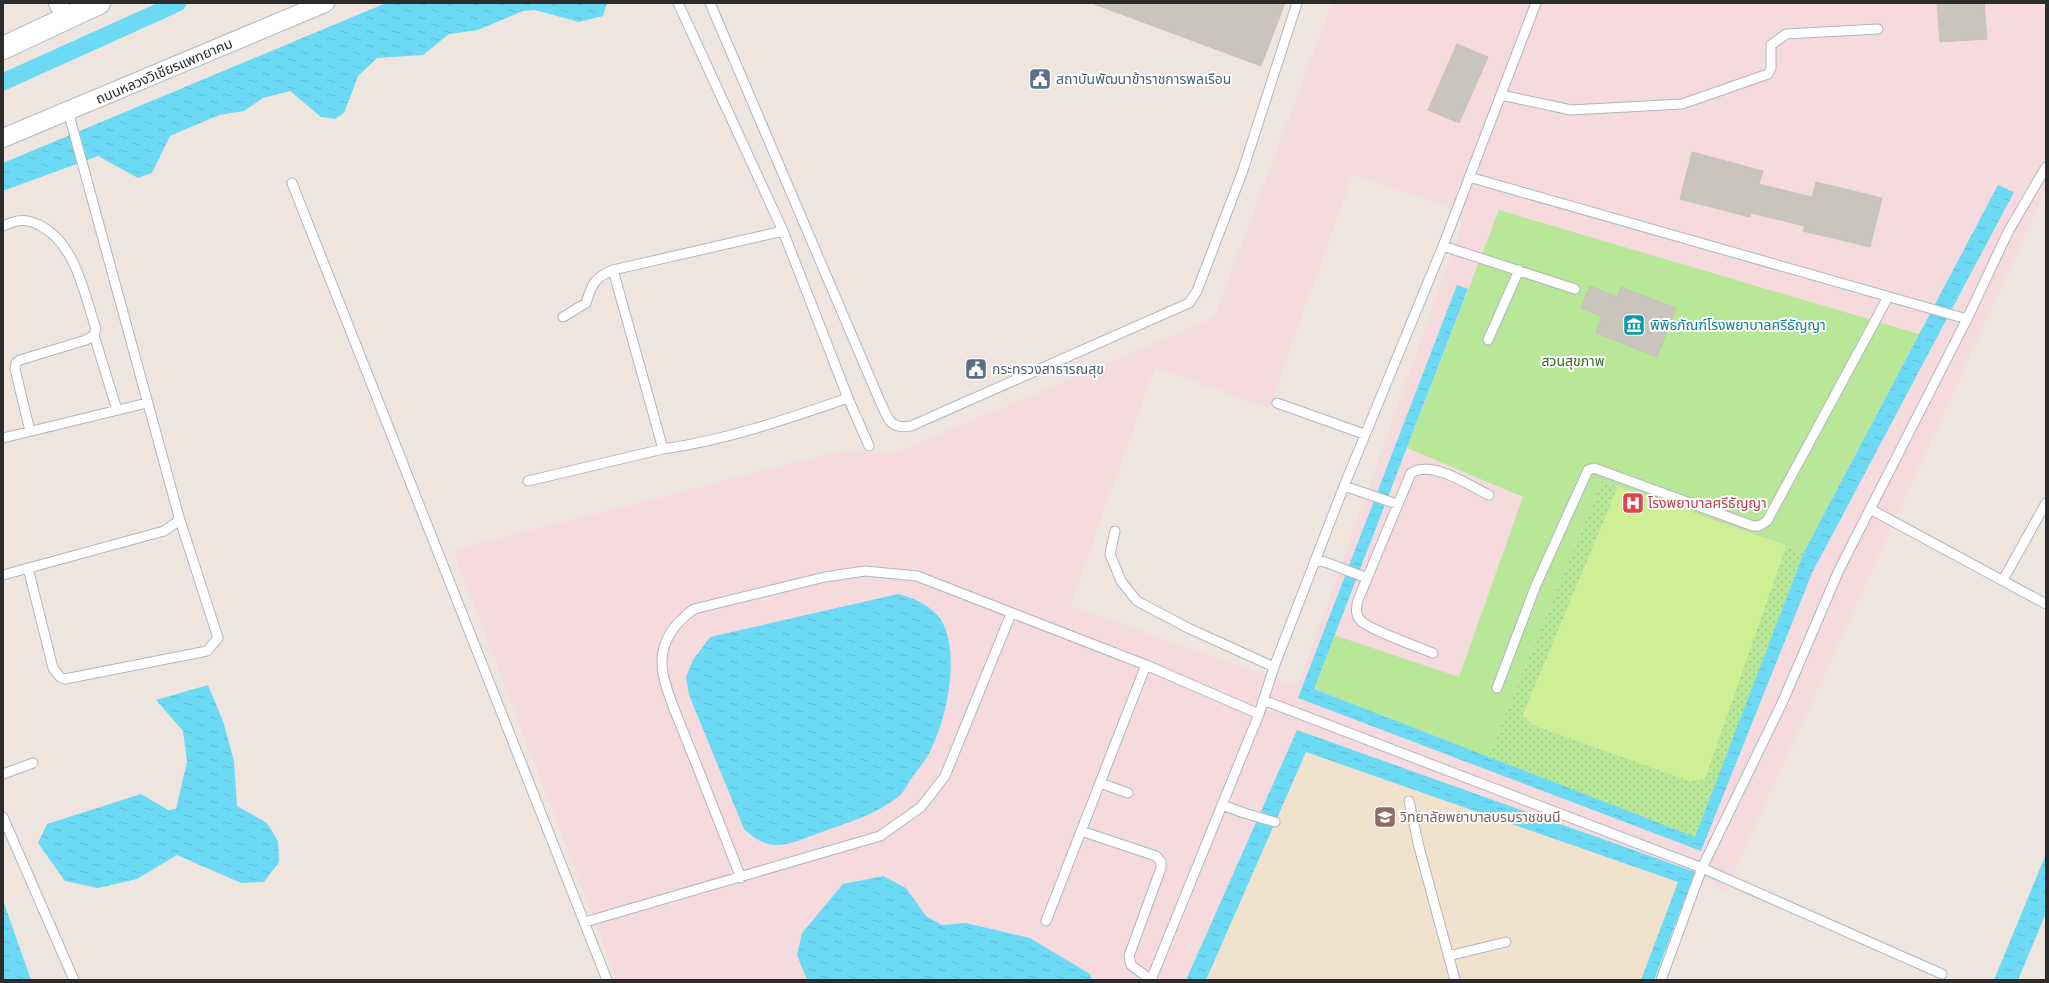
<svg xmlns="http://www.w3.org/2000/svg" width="2049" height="983" font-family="Quicksand,'Noto Sans Thai',sans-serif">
<defs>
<pattern id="grass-dots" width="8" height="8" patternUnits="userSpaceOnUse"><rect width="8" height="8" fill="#b8e798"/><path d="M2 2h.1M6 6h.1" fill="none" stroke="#9ec683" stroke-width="1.8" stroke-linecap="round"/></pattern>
<pattern id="water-ripples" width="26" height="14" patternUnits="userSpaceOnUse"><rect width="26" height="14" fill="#6cdaf5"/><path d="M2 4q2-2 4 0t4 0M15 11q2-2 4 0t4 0" fill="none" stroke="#5ebbd2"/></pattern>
</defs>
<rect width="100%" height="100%" fill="#eee6de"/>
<path fill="#f0e2cc" d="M 1306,751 L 1678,882 L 1641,980 L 1206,980 Z"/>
<path fill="#f5dbde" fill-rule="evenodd" d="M 1332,3 L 2046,3 L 2046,190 L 1725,892 L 1695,872 L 1297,730 L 1186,980 L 617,980 L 453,550 L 848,449 L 890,455 L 1214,318 ZM 1353,174 L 1466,213 L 1298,686 L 1070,606 L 1155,368 L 1269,408 Z"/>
<path fill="url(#grass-dots)" d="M 1602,481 L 1618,487 L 1523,715 L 1533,725 L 1690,781 L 1705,778 L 1786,546 L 1804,552 L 1695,838 L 1488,757 Z"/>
<path fill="#b8e798" d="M 1499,210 L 1919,334 L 1804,552 L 1602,481 L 1488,757 L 1314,689 L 1334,635 L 1459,677 L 1523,497 L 1407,448 Z"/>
<path fill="#ceef93" d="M 1618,487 L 1786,546 L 1705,778 L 1690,781 L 1533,725 L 1523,715 Z"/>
<path fill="url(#water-ripples)" d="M 386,3 L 607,3 L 603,16 L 579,22 L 535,10 L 523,11 L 478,30 L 449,34 L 423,55 L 377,58 L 358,76 L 344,113 L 335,119 L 321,117 L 290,91 L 263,98 L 244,111 L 219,115 L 170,136 L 152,173 L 138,178 L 98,156 L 3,191 L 3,163 Z
M 1998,185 L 2014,192 L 1812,573 L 1701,851 L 1298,698 L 1457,285 L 1468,289 L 1314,689 L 1695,837 L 1804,552 Z
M 898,594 C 914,598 928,604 939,617 C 963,649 946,725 927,757 C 922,765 916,772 911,779 C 907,785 904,792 899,796 C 876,815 846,823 819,833 C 789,844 771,855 744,829 L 689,695 L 686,677 L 693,660 L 710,637 Z
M 208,685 L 223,721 L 234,761 L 237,806 L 267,823 L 278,841 L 279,862 L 264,882 L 241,883 L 177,855 L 137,879 L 98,888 L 65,881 L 38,843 L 47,824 L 141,794 L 168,810 L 176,809 L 187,762 L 183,731 L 156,700 Z
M 1297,730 L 1695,872 L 1654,980 L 1641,980 L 1678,882 L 1306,752 L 1206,980 L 1186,980 Z
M 2046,854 L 2046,913 L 2018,980 L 1994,980 Z
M 883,876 L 906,888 L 926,916 L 942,925 L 966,923 L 1030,938 L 1090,974 L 1092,980 L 807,980 L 797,955 L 802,933 L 843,884 Z
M 3,900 L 31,980 L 3,980 Z"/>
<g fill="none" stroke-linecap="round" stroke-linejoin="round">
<path stroke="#6cdaf5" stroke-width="17" d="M 3,82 L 178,3"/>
</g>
<path fill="#c9c4bc" stroke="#cac2b7" d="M 1094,3 L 1285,3 L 1261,66 L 1094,4 Z
M 1937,3 L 1984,3 L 1987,39 L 1940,42 Z
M 1457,44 L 1488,57 L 1459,123 L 1428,110 Z
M 1692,152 L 1763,171 L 1759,184 L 1812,197 L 1816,182 L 1882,198 L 1870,247 L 1803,231 L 1805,226 L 1751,213 L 1750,217 L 1680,199 Z
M 1590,286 L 1617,297 L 1621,287 L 1676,308 L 1657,357 L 1596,333 L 1602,317 L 1581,308 Z"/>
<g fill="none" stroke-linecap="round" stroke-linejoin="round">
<g stroke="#b2b5c0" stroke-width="11">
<path id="lane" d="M 678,3 L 783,231 L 848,398 L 869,446
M 710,3 L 879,399 C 888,417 888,430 911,426 L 1189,303 L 1197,291 L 1242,173 L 1297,3
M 1501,95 L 1571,110 L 1682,104 L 1768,74 L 1771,68 L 1771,45 L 1786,34 L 1878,29
M 1469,177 L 1967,319
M 292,183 L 607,980
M 3,226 C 8,224 13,222 17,221 C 26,219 34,222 41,226 C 76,245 84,293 96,329 L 94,335 L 86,340 L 20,360 L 16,363 L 15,369 L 30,431
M 1443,246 L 1575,289
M 613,270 L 663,449 C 727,440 787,419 848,398
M 563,317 L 586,303 C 592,284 594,278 613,270 L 783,231
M 94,335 L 117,410
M 1488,340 L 1519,270
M 1277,403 L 1364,434
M 3,438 L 147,403
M 528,481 L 663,449
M 1344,486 L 1397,504
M 1870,509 L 2046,604
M 1115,531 L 1110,554 L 1121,581 L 1137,601 L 1188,628 L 1274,667
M 1315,560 L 1325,562 L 1367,578
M 28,568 L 53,668 L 60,677 L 65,679 L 207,651 L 218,638 L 179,517 L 68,111
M 3,575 L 164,531 L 177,522 L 179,517
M 2003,580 L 2046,503
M 1433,653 C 1418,647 1370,630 1361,621 C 1355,615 1356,608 1358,600 L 1411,473 C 1433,460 1468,485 1489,495
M 1497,688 L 1536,585 L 1588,470 L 1594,468 L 1753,526 L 1759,526 L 1767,521 L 1888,297
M 1263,700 L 1702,868 L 1942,974
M 3,774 L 33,763
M 1100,783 L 1128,793
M 1409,801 L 1419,847 L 1455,980
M 1222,805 L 1244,813 L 1275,822
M 3,817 L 74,980
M 1081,831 L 1156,856 L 1161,862 L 1161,868 L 1129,956 L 1131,965 L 1151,980
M 741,878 C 722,830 704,783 685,736 C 678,718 662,683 662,664 C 661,640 676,622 694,609 L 825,577 L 865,571 L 917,576 L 1146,665 L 1259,714
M 1046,921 L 1146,665
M 585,922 L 880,836 L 921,807 L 945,776 L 1011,614
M 1448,956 L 1506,942
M 1151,980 L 1259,714 L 1274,667 L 1344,486 L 1443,246 L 1536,3
M 1661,980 L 1702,868 L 1783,701 L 1839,570 L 1967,319 L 2008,232 L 2046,167"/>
</g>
<g stroke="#b2b5c0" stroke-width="20">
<path id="street" d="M 58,3 L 66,19
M 3,138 L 325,3"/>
</g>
<g stroke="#b2b5c0" stroke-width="24">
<path id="secondary" d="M 3,48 L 99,3"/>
</g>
<use href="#lane" stroke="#fff" stroke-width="9"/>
<use href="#street" stroke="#fff" stroke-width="18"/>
<use href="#secondary" stroke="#fff" stroke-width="22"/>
</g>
<defs>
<g id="civic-square" transform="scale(1.15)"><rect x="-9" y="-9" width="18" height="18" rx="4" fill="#5c6f8a" stroke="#fff"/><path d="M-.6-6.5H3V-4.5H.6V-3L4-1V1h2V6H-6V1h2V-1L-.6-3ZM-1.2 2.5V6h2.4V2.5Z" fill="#fff"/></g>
<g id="museum-square" transform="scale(1.15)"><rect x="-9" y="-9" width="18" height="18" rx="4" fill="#0f9aa8" stroke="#fff"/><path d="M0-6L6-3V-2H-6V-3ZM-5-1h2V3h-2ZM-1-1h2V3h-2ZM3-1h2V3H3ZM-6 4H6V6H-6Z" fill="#fff"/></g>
<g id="hospital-square" transform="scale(1.15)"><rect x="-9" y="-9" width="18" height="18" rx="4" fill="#e0444e" stroke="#fff"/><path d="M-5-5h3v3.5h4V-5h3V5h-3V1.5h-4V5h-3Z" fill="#fff"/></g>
<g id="university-square" transform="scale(1.15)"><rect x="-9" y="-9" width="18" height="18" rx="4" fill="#8d6e63" stroke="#fff"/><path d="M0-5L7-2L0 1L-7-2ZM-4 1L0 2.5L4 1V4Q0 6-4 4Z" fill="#fff"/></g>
</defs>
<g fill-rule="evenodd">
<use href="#civic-square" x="1040" y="79"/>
<use href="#museum-square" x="1634" y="325"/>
<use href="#civic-square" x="976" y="369"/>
<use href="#hospital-square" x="1633" y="503"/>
<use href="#university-square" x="1385" y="817"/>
</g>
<g text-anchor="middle" stroke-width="4" stroke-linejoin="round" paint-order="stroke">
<g font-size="14" fill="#2c2c2c" stroke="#fff">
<text transform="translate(164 71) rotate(-23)" y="5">ถนนหลวงวิเชียรแพทยาคม</text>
</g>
<g font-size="14" fill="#4e5e75" stroke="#fff" text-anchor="start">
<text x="1056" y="84">สถาบันพัฒนาข้าราชการพลเรือน</text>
<text x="992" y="374">กระทรวงสาธารณสุข</text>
</g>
<g font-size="14" fill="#0d838f" stroke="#fff" text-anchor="start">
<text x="1650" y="330">พิพิธภัณฑ์โรงพยาบาลศรีธัญญา</text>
</g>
<g font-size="14" fill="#2f6e17" stroke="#fff">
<text x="1573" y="366">สวนสุขภาพ</text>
</g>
<g font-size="14" fill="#be3a42" stroke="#fff" text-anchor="start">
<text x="1648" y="508">โรงพยาบาลศรีธัญญา</text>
</g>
<g font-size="14" fill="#785e54" stroke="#fff" text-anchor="start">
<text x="1400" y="822">วิทยาลัยพยาบาลบรมราชชนนี</text>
</g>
</g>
<rect width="2049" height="983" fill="none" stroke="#2c2c2c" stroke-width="8"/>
</svg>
